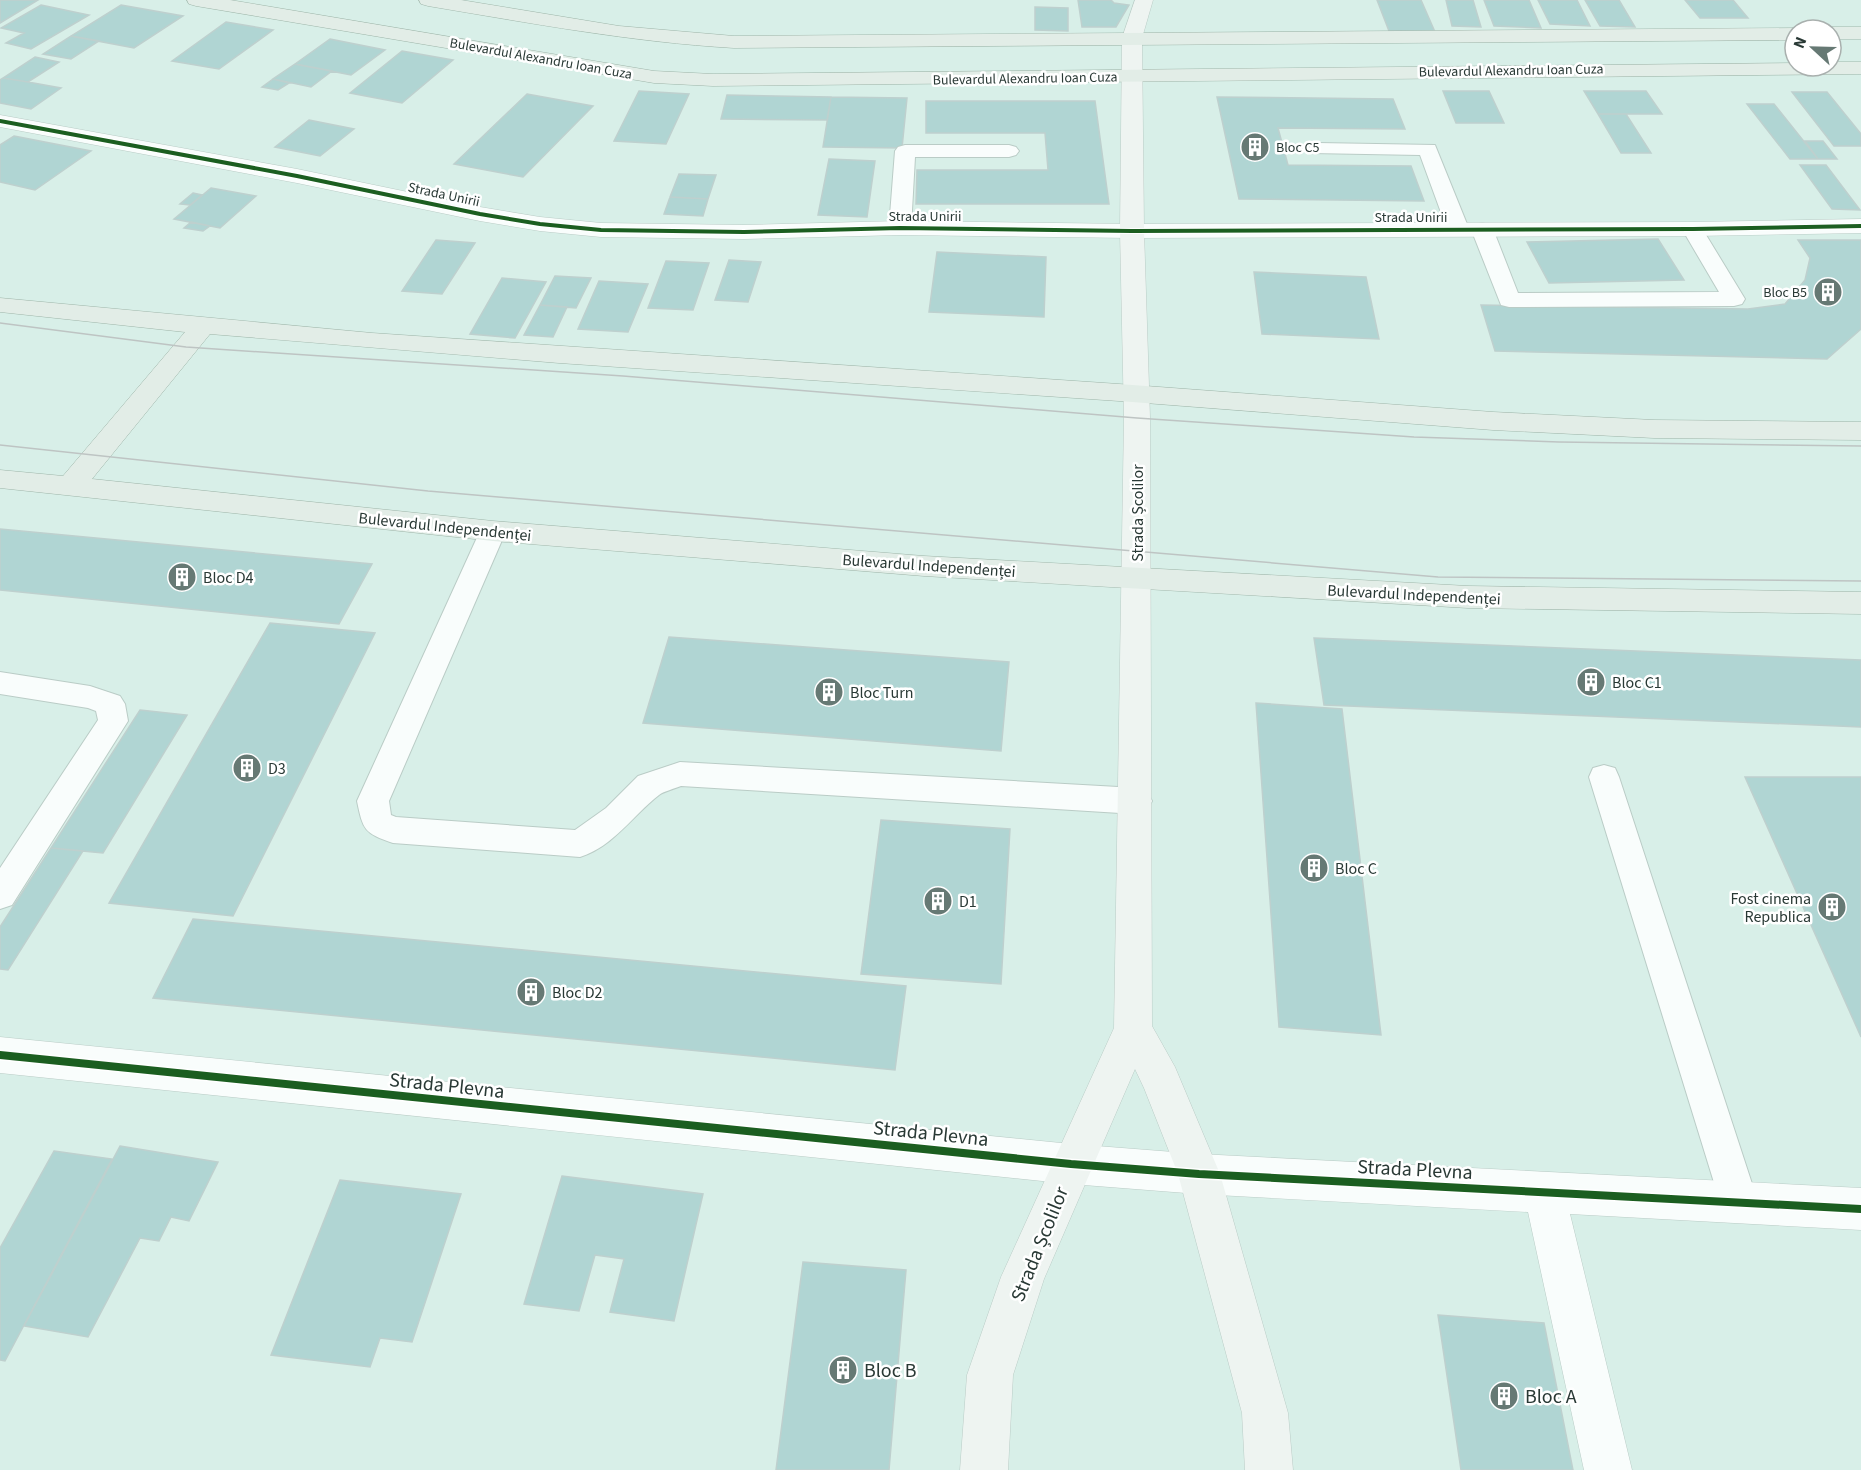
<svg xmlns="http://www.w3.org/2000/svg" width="1861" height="1470" font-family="'Source Sans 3',sans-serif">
<rect width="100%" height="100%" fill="#d8efe8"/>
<path fill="#b0d5d3" stroke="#bed0ce" stroke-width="1.5" d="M 0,0 L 38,0 L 0,23 Z
M 1078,0 L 1111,0 L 1114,3 L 1129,5 L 1116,27 L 1082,27 Z
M 1377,0 L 1421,0 L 1435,32 L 1389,31 Z
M 1446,0 L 1473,0 L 1481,27 L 1452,26 Z
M 1484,0 L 1529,0 L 1541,28 L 1494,26 Z
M 1538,0 L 1577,0 L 1590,26 L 1550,24 Z
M 1585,0 L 1619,0 L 1635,27 L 1600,26 Z
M 1685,0 L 1733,0 L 1748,18 L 1700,18 Z
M 41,5 L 89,15 L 31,49 L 6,43 L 24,33 L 1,28 Z
M 121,5 L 183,16 L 134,48 L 71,36 Z
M 1035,7 L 1068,8 L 1068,31 L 1035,30 Z
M 226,22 L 273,30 L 219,69 L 172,61 Z
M 71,36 L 99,41 L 71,59 L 43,54 Z
M 330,39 L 385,50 L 351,75 L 295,64 Z
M 402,51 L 453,60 L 402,103 L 350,93 Z
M 35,57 L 59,62 L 28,82 L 3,78 Z
M 295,64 L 332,71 L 311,87 L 273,79 Z
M 3,78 L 28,82 L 61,88 L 31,109 L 0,103 L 0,80 Z
M 273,79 L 289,83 L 278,90 L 262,87 Z
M 639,91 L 689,94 L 666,144 L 614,141 Z
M 1443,91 L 1489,91 L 1504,123 L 1456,123 Z
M 1584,91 L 1646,91 L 1662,114 L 1598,114 Z
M 1792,92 L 1827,92 L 1861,134 L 1861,146 L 1834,146 Z
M 527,94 L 593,106 L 523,177 L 454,164 Z
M 727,95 L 831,97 L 827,120 L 721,119 Z
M 831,97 L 907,98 L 902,148 L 823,147 Z
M 1217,97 L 1393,99 L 1405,129 L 1278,128 L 1288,165 L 1411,166 L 1424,201 L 1239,199 Z
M 926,101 L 1095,101 L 1109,204 L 916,204 L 917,170 L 1048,170 L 1045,133 L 926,133 Z
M 1747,104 L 1774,104 L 1818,159 L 1790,159 Z
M 1598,114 L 1626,114 L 1651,153 L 1621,153 Z
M 309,120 L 354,129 L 320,156 L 275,147 Z
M 14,136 L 91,151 L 35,190 L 0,182 L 0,145 Z
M 1805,141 L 1823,141 L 1837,159 L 1818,159 Z
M 829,159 L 875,161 L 867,217 L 818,215 Z
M 1800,165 L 1826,165 L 1860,210 L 1832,209 Z
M 679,174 L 716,175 L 708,199 L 670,197 Z
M 211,188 L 256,196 L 220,228 L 174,219 Z
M 193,193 L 202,195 L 190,205 L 180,204 Z
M 670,197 L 708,199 L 703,216 L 664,214 Z
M 191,222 L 210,226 L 203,231 L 184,228 Z
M 1658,239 L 1684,280 L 1549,283 L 1527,242 Z
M 436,240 L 475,243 L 442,294 L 402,291 Z
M 1798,240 L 1861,240 L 1861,329 L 1827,359 L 1495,351 L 1481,305 L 1748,309 L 1785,304 L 1805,280 L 1810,258 Z
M 937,252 L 1046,257 L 1044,317 L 929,312 Z
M 729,260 L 761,262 L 748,302 L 715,300 Z
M 666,261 L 709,263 L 693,310 L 648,308 Z
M 1254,272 L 1366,277 L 1379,339 L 1262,334 Z
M 555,276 L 591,278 L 576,308 L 540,305 Z
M 502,278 L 546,282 L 515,338 L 470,334 Z
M 599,281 L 648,284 L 628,332 L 578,329 Z
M 540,305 L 567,307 L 553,337 L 524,335 Z
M 0,529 L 372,564 L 339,624 L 0,590 Z
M 270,623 L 375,633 L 233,916 L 109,903 Z
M 669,637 L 1009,662 L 1001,751 L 643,723 Z
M 1314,638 L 1861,660 L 1861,727 L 1324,705 Z
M 1256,703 L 1342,709 L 1381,1035 L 1279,1027 Z
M 140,710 L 187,715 L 103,853 L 51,848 Z
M 1745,777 L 1861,777 L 1861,1037 Z
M 881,820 L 1010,829 L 1001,984 L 861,974 Z
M 51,848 L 83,851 L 8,970 L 0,969 L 0,927 Z
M 193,919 L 906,986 L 895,1070 L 153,998 Z
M 120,1146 L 218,1162 L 189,1221 L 171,1217 L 159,1241 L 140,1238 L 88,1337 L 24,1326 Z
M 54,1151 L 112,1159 L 5,1361 L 0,1360 L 0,1248 Z
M 562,1176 L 703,1194 L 674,1321 L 610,1312 L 624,1259 L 595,1255 L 579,1311 L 524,1304 Z
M 340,1180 L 461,1194 L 412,1342 L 380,1338 L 370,1367 L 271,1355 Z
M 803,1262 L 906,1270 L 889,1470 L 776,1470 Z
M 1438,1315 L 1544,1323 L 1573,1470 L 1461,1470 Z"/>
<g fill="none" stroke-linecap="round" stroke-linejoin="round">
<g stroke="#baccc6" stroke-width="2">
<path id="service" d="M 1318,143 L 1435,145 L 1469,229 L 1465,233 L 1458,235 L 1451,233 L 1447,229 L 1420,155 L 1311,153 L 1308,149 L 1311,145 Z
M 905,145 L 1009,145 L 1016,147 L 1019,151 L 1016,155 L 1009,157 L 915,157 L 911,228 L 907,232 L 900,234 L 893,232 L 889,228 L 895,151 L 898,147 Z
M 1482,223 L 1489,225 L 1493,229 L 1518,293 L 1719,292 L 1682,229 L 1686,225 L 1693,223 L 1700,225 L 1745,299 L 1742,304 L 1734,306 L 1509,307 L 1501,305 L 1471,229 L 1475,225 Z
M 493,522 L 502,525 L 506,531 L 389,801 L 391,815 L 396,817 L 575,830 L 606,808 L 638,776 L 680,762 L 1136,788 L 1147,792 L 1152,801 L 1147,810 L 1136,814 L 681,786 C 674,789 664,791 659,795 C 632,816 614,846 580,857 L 393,843 C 364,833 363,830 357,801 L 480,531 L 484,525 Z
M 0,672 L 90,686 L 120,696 L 125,704 L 128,721 L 12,905 L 0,909 L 0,868 L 98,720 L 96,711 L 88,708 L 0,694 Z
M 1604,765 L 1615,768 L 1619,777 L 1758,1202 L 1752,1215 L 1739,1221 L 1726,1215 L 1720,1202 L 1589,777 L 1593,768 Z"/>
</g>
<g stroke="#baccc6" stroke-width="1">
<path id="minor" d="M 0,115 L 297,169 L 480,207 L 540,217 L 601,223 L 744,225 L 900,221 L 1132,224 L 1693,222 L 1861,219 L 1861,233 L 1693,236 L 1132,238 L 900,235 L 744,239 L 601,237 L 540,231 L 480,221 L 297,183 L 0,127 Z
M 0,1037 L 1071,1144 L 1199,1154 L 1861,1188 L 1861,1230 L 1570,1214 L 1632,1470 L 1584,1470 L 1528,1212 L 1199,1194 L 1071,1184 L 0,1073 Z"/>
</g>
<g stroke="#baccc6" stroke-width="1">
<path id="secondary" d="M 1135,0 L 1153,0 L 1142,38 L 1144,231 L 1150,418 L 1152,1026 L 1175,1067 L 1220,1174 L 1288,1413 L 1293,1470 L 1245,1470 L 1242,1413 L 1178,1174 L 1144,1088 L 1135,1069 L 1044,1279 L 1013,1375 L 1008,1470 L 960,1470 L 967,1375 L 1001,1277 L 1114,1028 L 1124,418 L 1120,231 L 1122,38 Z"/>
</g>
<g stroke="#9eb5a9" stroke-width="1">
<path id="primary" d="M 187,0 L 230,0 L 654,71 L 713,74 L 1795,63 L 1795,66 L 1831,66 L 1831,62 L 1861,62 L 1861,74 L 713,86 L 654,83 L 196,6 L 189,4 Z
M 419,0 L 461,0 L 619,26 L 734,36 L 1795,28 L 1802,30 L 1795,30 L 1795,40 L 734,48 C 631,42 530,23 428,6 L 421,4 Z
M 1831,27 L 1861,27 L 1861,39 L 1831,39 L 1831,30 L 1823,30 Z
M 0,298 L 372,333 L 1119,384 L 1493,412 L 1654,420 L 1861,422 L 1861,440 L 1654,438 L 1493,430 L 1119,401 L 559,363 L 210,334 L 92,479 L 493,521 L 924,556 L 1468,586 L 1861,592 L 1861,614 L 1468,608 L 924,576 L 493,541 L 0,488 L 0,470 L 63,476 L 185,332 L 0,312 Z"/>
</g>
<use href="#service" fill="#f9fdfc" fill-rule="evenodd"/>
<use href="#minor" fill="#f9fdfc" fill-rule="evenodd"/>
<use href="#secondary" fill="#eef4f1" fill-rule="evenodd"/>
<use href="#primary" fill="#e2ede7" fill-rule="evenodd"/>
<path stroke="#bec4c3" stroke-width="1.5" d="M 0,323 L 186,347 L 623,376 L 1137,418 L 1414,437 L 1559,442 L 1861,446
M 0,445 L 428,491 L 1438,577 L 1861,581"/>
<g stroke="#fff" stroke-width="6">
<path id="cycleway-far1" d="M 0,121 L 297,176 L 480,214 L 540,224 L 601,230 L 744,232 L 900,228 L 1132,231 L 1693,229 L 1861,226"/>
</g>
<g stroke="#fff" stroke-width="11">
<path id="cycleway" d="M 0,1055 L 1071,1164 L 1199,1174 L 1861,1209"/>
</g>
<use href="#cycleway-far1" stroke="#1b5e20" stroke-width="4"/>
<use href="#cycleway" stroke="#1b5e20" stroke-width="8"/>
</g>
<defs>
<g id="building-disc" transform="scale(1.5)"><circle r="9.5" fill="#667974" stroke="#fff"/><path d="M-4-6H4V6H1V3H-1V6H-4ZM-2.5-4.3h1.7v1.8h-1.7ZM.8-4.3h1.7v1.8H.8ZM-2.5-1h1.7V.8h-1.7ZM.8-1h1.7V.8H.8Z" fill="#fff"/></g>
</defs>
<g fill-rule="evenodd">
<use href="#building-disc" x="1255" y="147"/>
<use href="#building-disc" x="1828" y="292"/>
<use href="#building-disc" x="182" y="577"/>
<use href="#building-disc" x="1591" y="682"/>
<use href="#building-disc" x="829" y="692"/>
<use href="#building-disc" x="247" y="768"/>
<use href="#building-disc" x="1314" y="868"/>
<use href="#building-disc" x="938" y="901"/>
<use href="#building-disc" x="1832" y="907"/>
<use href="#building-disc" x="531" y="992"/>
<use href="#building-disc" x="843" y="1370"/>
<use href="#building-disc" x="1504" y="1396"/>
</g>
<g text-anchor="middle" stroke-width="5" stroke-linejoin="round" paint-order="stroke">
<g font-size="14" fill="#293935" stroke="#fff">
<text transform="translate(541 58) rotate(10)" y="5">Bulevardul Alexandru Ioan Cuza</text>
<text transform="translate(1511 70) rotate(-1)" y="5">Bulevardul Alexandru Ioan Cuza</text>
<text transform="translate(1025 78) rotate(-1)" y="5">Bulevardul Alexandru Ioan Cuza</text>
<text transform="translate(444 194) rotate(12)" y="5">Strada Unirii</text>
<text x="925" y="221">Strada Unirii</text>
<text x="1411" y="222">Strada Unirii</text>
</g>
<g font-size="14" fill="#293935" stroke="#fff" text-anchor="start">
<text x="1276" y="152">Bloc C5</text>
<text x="1807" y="297" text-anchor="end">Bloc B5</text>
</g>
<g font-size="16" fill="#293935" stroke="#fff">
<text transform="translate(1137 513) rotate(-90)" y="6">Strada Școlilor</text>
<text transform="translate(445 526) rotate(6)" y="6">Bulevardul Independenței</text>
<text transform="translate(929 565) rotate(4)" y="6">Bulevardul Independenței</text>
<text transform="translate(1414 594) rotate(3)" y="6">Bulevardul Independenței</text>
</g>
<g font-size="16" fill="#293935" stroke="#fff" text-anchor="start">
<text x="203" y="583">Bloc D4</text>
<text x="1612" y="688">Bloc C1</text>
<text x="850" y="698">Bloc Turn</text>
<text x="268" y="774">D3</text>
<text x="1335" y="874">Bloc C</text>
<text x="1811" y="904" text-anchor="end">Fost cinema<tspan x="1811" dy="18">Republica</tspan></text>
<text x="959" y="907">D1</text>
<text x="552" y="998">Bloc D2</text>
</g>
<g font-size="20" fill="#293935" stroke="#fff">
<text transform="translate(447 1085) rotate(6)" y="7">Strada Plevna</text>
<text transform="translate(931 1133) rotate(6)" y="7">Strada Plevna</text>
<text transform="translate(1415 1169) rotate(3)" y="7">Strada Plevna</text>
<text transform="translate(1039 1244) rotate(-68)" y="7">Strada Școlilor</text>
</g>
<g font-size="20" fill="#293935" stroke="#fff" text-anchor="start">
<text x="864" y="1377">Bloc B</text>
<text x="1525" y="1403">Bloc A</text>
</g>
</g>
<g transform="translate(1813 48) rotate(292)"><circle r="28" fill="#ffffff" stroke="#a9b0ae" stroke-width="1.5"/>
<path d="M0-4.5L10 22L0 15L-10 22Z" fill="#667974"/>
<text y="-9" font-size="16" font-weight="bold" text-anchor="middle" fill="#293935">N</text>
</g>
</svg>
